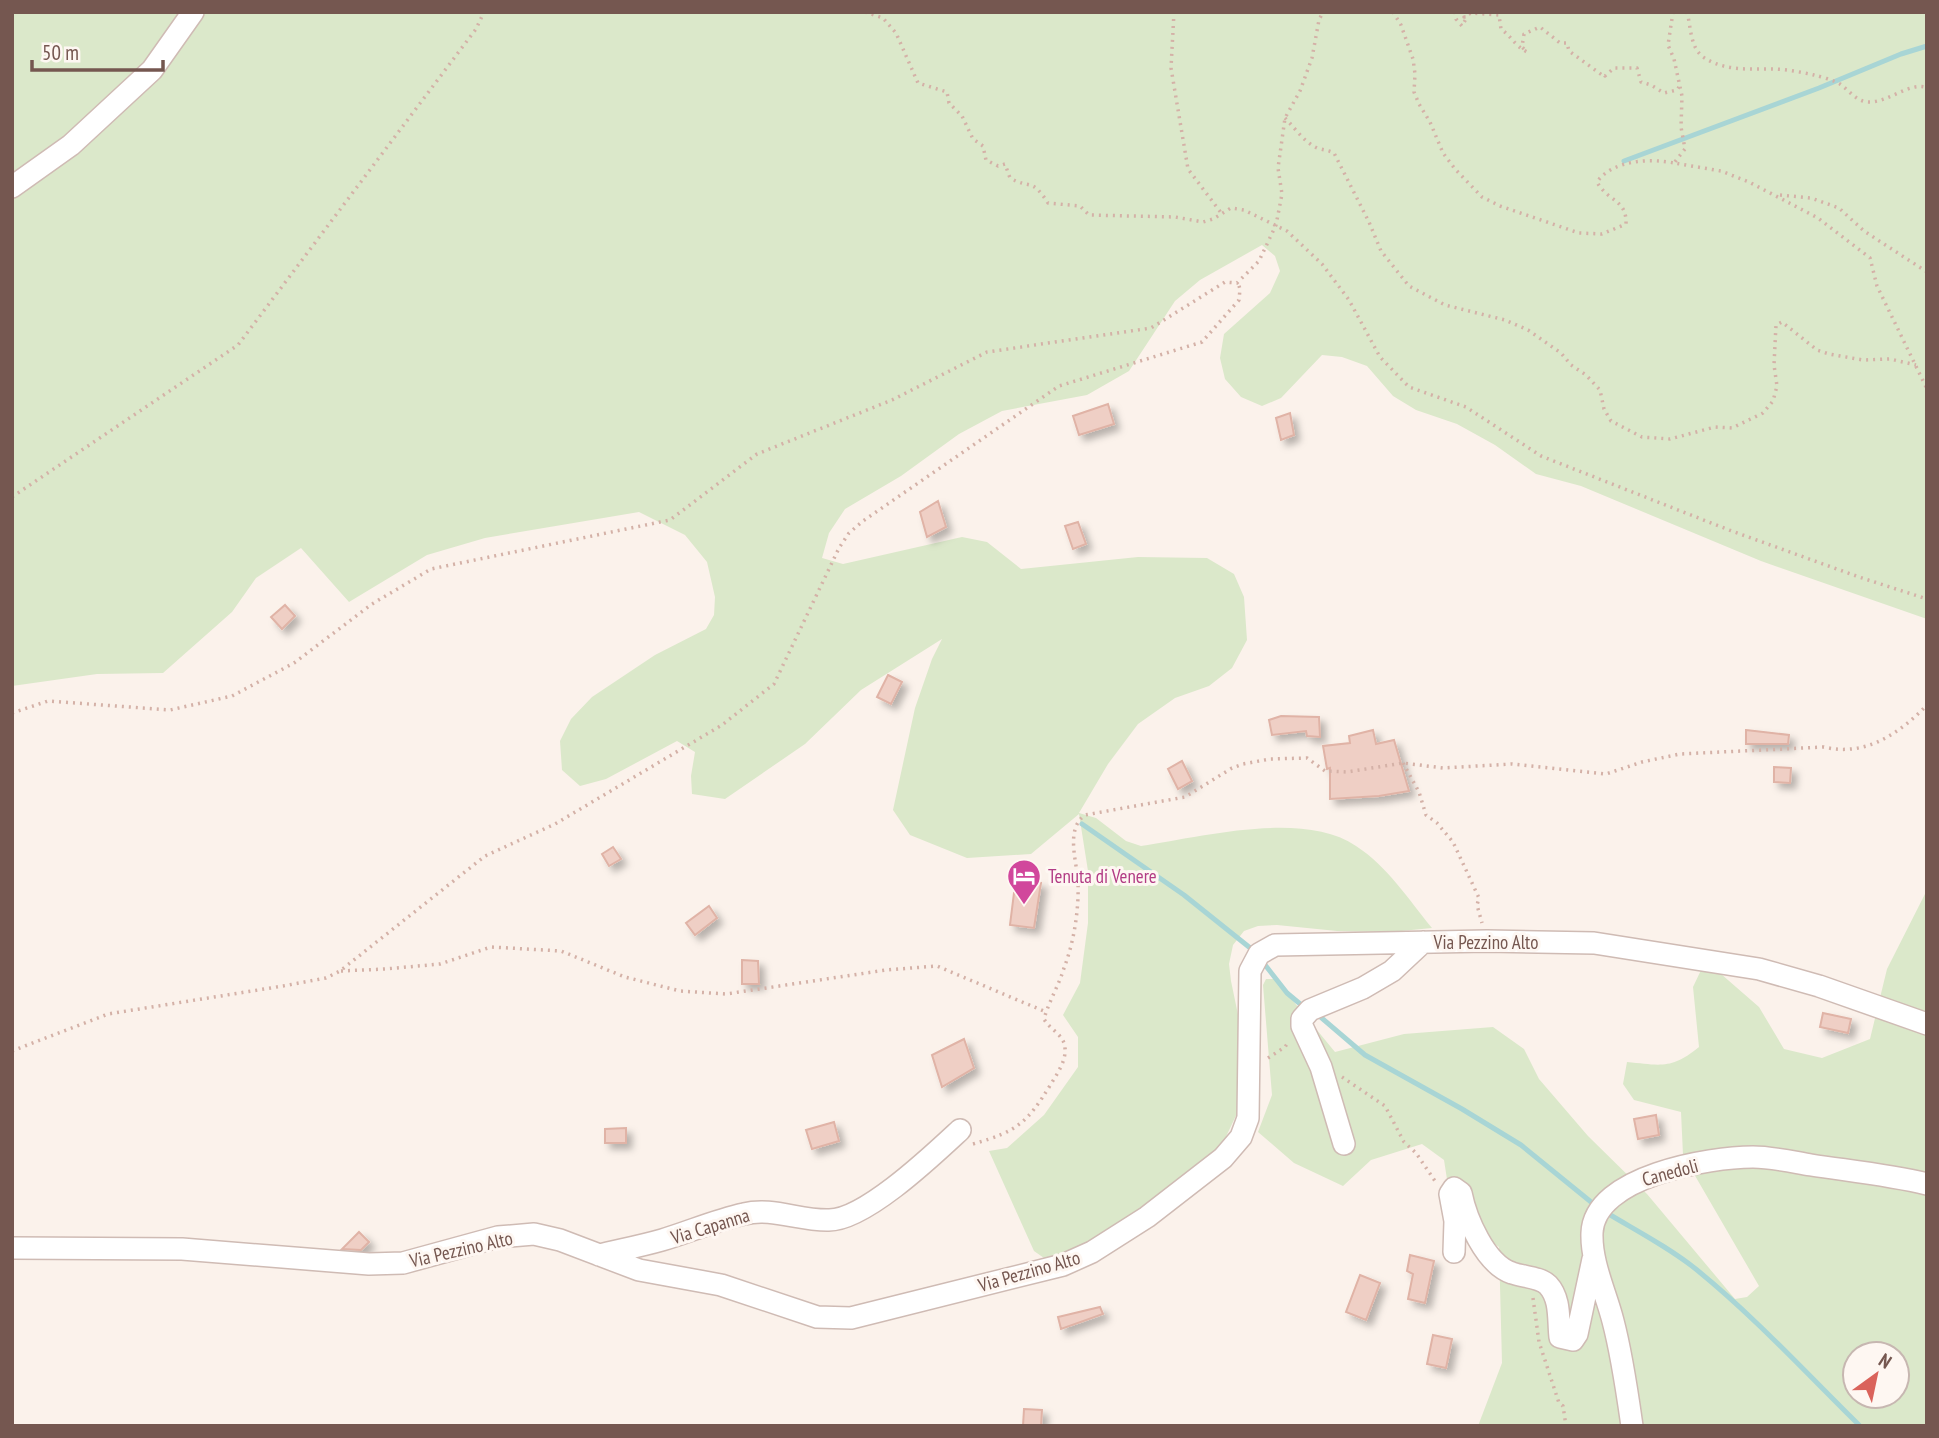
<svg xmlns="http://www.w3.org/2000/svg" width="1939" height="1438" font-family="'PT Sans Narrow',sans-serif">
<defs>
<filter id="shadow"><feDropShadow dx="5.5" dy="5.5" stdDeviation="3.5" flood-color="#0004"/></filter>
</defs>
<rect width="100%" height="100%" fill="#fbf2eb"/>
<path fill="#dbe8ca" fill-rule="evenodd" d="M 12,12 L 1927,12 L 1927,619 L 1761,561 L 1581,486 L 1536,474 L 1495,445 L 1457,424 L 1416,410 L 1393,396 L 1367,366 L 1342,357 L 1322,355 L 1281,398 L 1262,406 L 1241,397 L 1225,379 L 1220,358 L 1224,334 L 1270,293 L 1280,271 L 1275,256 L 1262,245 L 1200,280 L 1175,301 L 1129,371 L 1087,395 L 1002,411 L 959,434 L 901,476 L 845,509 L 829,533 L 822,558 L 843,564 L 962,537 L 987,542 L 1021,569 L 1138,557 L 1207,558 L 1234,574 L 1244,597 L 1247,640 L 1232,668 L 1209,686 L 1175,698 L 1138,724 L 1108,764 L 1079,813 L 1096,818 L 1126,841 L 1141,846 C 1201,837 1303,810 1356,846 C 1387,866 1409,900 1432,928 L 1391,932 L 1337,931 L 1277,925 L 1258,926 L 1244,931 L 1233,945 L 1229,964 L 1231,981 L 1241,1029 L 1241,1105 L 1223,1143 L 1196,1169 L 1106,1239 L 1061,1258 L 1044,1258 L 1034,1251 L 989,1151 L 1007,1148 L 1044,1115 L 1078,1067 L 1078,1037 L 1063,1015 L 1080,983 L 1088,923 L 1088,871 L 1079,814 L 1031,854 L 967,858 L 910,835 L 893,810 L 915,708 L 932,659 L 942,639 L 861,690 L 805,744 L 725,799 L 692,794 L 691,776 L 695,752 L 677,741 L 606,779 L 580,786 L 562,770 L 560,741 L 571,719 L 592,697 L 655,655 L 706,629 L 714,615 L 715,597 L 707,562 L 685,535 L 639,512 L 485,538 L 427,555 L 349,602 L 301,548 L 256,578 L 232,612 L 163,673 L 97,674 L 12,686 Z
M 1927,890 L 1927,1426 L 1478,1426 L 1502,1363 L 1499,1247 L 1489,1240 L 1456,1237 L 1444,1160 L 1422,1144 L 1371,1160 L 1343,1186 L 1294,1163 L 1258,1132 L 1272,1095 L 1263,985 L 1266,979 L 1275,979 L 1335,1052 L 1404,1034 L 1493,1027 L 1524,1049 L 1539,1079 L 1588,1136 L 1647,1194 L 1735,1299 L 1747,1297 L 1759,1286 L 1683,1155 L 1681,1112 L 1634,1100 L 1623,1084 L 1627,1062 C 1660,1065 1671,1070 1699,1047 L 1693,987 L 1702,968 L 1713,967 L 1759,1007 L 1784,1049 L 1822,1058 L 1870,1039 L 1887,969 ZM 1855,1354 L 1897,1354 L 1897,1396 L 1855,1396 Z"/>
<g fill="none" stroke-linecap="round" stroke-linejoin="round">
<path stroke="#a8d5d5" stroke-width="5" d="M 1624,161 L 1819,88 L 1901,54 L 1927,46
M 1082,824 L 1184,895 L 1254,951
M 1262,961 L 1287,993 L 1305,1008
M 1317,1014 L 1365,1055 L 1462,1109 L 1521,1145 L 1596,1206
M 1607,1213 C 1637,1231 1670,1248 1697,1270 C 1756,1318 1806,1373 1860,1426"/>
</g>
<path fill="#efcfc5" stroke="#e0b3a6" stroke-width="2" filter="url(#shadow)" d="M 1108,404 L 1114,424 L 1079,435 L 1073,416 Z
M 1290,413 L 1294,435 L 1281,440 L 1276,418 Z
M 938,501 L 946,527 L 927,537 L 920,512 Z
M 1078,522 L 1086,544 L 1073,549 L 1065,526 Z
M 285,605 L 295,616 L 282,629 L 271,617 Z
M 888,675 L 902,682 L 891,704 L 877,697 Z
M 1281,716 L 1319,717 L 1320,737 L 1307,736 L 1306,731 L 1272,735 L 1269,720 Z
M 1373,730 L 1376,744 L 1394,740 L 1409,791 L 1379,796 L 1330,799 L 1330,768 L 1327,769 L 1323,746 L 1350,743 L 1349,736 Z
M 1746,730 L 1789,735 L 1788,744 L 1746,744 Z
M 1182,761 L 1192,781 L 1178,789 L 1168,769 Z
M 1774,767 L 1791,768 L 1790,783 L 1774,782 Z
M 613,847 L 621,859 L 609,866 L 602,854 Z
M 1022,881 L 1041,883 L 1034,928 L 1010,925 L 1014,893 L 1020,894 Z
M 709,906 L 717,918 L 695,935 L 686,923 Z
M 742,960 L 758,961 L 759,984 L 742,984 Z
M 1823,1013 L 1851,1019 L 1848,1033 L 1820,1027 Z
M 964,1039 L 974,1068 L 942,1087 L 932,1055 Z
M 1656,1115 L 1659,1135 L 1638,1139 L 1634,1119 Z
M 834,1122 L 839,1141 L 812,1149 L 806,1130 Z
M 626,1128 L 626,1143 L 605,1143 L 605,1129 Z
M 359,1232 L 369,1242 L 361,1250 L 342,1249 Z
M 1410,1255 L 1434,1261 L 1425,1303 L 1408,1299 L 1413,1274 L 1407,1271 Z
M 1360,1275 L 1380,1283 L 1366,1320 L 1346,1312 Z
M 1100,1307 L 1103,1314 L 1061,1329 L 1058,1317 Z
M 1433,1335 L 1452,1339 L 1446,1368 L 1427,1364 Z
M 1024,1409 L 1042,1410 L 1041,1426 L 1023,1426 Z"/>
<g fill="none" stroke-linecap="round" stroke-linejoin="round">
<g stroke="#cfbbb4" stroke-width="24">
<path id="minor" d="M 12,187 L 71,145 L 152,70 L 193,12
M 1344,1144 L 1321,1067 L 1302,1026 L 1302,1019 L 1310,1010 L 1363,988 L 1392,971 L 1423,942
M 12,1248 L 182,1249 L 369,1264 L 403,1263 L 498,1237 L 534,1234 L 560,1240 L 639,1270 L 721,1285 L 817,1317 L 851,1318 L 1063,1265 L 1092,1252 L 1147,1217 L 1223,1158 L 1241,1137 L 1248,1118 L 1250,971 L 1259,954 L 1275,945 L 1487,941 L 1594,943 L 1759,969 L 1819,986 L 1927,1024
M 1454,1252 L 1455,1221 L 1450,1194 L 1454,1188 L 1461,1193 C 1466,1218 1485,1264 1512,1273 C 1523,1277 1540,1277 1548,1285 C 1561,1299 1558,1320 1560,1337 L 1573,1340 L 1577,1334 L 1593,1259
M 599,1255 C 620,1250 641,1246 662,1240 C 689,1232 716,1220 744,1214 C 772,1207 800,1221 829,1220 C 865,1220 933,1155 960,1130
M 1632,1426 C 1627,1391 1622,1355 1613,1321 C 1606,1293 1591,1263 1592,1233 C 1594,1176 1710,1157 1753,1157 C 1772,1157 1793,1162 1811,1165 C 1850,1171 1889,1175 1927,1184"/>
</g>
<path stroke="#d4b1a7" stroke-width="3.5" stroke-dasharray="2 5" stroke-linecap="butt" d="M 865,12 L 883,18 L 896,33 L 918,83 L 947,92 L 949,103 L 962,116 L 973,139 L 983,146 L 986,160 L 998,166 L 1005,164 L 1010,178 C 1032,190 1031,177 1048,203 L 1080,206 L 1089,215 L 1175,217 L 1203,222 L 1213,219 L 1231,208 L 1244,210 L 1287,231 L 1322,264 L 1349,300 L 1380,357 L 1409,387 L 1466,407 L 1541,456 L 1729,530 L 1859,577 L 1927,599
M 1174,12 L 1171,68 L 1188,169 L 1222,214
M 1393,12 L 1401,25 L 1413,59 L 1415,74 L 1414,92 L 1419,104 L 1430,122 L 1443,153 L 1455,169 L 1482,197 L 1500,206 L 1579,233 L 1602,234 L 1626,224 C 1627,199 1608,202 1597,182 C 1612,160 1650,158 1674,163
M 1455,12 L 1456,19 L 1462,26 L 1467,17 L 1464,17 L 1471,13 L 1499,15 L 1501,29 C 1511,36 1515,46 1527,52 L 1522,47 L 1524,34 L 1540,27 L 1560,43 L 1567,43 L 1569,51 L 1602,75 L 1604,74 L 1605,76 L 1614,68 L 1637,68 L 1641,82 L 1651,85 L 1664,93 L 1677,90 L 1679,87
M 1673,12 L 1668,45 L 1674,59 L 1682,96 L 1681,127 L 1685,149 L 1674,163 L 1721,171 L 1749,182 L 1818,218 L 1870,258 L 1877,286 L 1927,389
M 1687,12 C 1691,27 1690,47 1703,57 C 1724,71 1748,69 1771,69 C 1785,69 1801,72 1814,75 C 1822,77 1833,80 1840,84 C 1850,91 1857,103 1871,102 C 1890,101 1912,81 1927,88
M 1285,118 C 1295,128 1304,142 1317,148 C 1323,150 1328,150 1334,153 L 1369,222 L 1381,251 L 1409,286 L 1445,305 L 1505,320 L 1528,330 L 1561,353 L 1571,365 L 1586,375 L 1600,390 L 1604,409 L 1611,421 L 1642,437 L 1670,439 L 1715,427 L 1732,428 L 1763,413 L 1773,401 L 1777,386 L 1774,365 L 1776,325 L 1782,322 L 1817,350 L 1829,354 L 1863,360 L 1890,359 L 1916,365
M 1780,195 L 1811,198 L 1839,208 L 1864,231 L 1927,272
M 12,497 L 238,345 L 476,29 L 484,12
M 12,713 L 48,701 L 170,710 L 232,696 L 294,663 L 372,604 L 431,569 L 670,520 L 757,454 L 892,400 L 987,352 L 1151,328 L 1225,282 L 1237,283 L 1259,261 L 1276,225 L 1282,194 L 1278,168 L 1285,118 L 1300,91 L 1312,58 L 1319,20 L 1323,12
M 1403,763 L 1419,792 L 1426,815 L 1437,823 L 1453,842 L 1479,898 L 1477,905 L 1482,923
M 341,971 L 385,969 L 440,964 L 491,947 L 561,951 L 625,977 L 680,991 L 726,994 L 886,970 L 937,966 L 1046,1012
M 12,1051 L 108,1014 L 283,986 L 326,978 L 340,971 L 485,856 L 555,824 L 722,725 L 774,684 L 839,548 L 849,533 L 863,521 L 1059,386 L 1202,342 L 1239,300 L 1240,289 L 1238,283
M 1268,1058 L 1285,1047 L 1289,1041
M 1342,1077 L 1385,1106 L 1404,1142 L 1416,1153 L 1435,1181
M 973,1144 C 1018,1131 1027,1123 1051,1084 C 1057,1074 1066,1061 1065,1049 C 1065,1035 1050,1030 1044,1019 C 1049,1001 1059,985 1064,968 C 1074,942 1079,910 1078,882 C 1077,862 1065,829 1085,815 L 1185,797 L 1232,768 L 1243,764 L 1270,759 L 1307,758 L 1325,771 L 1347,772 L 1403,763 L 1443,768 L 1512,764 L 1606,774 L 1642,762 L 1680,754 L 1824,747 C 1865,757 1899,734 1927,705
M 1533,1298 L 1539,1342 L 1559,1403 L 1563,1406 L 1566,1426"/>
<use href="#minor" stroke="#fff" stroke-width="21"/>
</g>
<defs>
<g id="hotel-pin" transform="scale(1.75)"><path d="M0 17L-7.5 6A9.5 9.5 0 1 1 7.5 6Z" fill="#d1479c" stroke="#fef7f2"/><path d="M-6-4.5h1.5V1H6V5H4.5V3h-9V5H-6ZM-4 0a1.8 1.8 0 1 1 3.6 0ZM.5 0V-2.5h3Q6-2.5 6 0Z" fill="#fff"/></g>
</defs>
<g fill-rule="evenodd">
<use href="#hotel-pin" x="1024" y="876"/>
</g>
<g text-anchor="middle" stroke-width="6" stroke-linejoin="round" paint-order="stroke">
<g font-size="19" fill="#b23c85" stroke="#fef7f2" text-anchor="start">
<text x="1048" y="883">Tenuta di Venere</text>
</g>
<g font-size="19" fill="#755750" stroke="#fef7f2">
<text x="1486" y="949">Via Pezzino Alto</text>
<text transform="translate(1670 1172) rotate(-15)" y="7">Canedoli</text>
<text transform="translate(710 1226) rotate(-17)" y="7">Via Capanna</text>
<text transform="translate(461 1249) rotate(-13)" y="7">Via Pezzino Alto</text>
<text transform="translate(1029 1271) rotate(-16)" y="7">Via Pezzino Alto</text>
</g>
</g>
<rect width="1939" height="1438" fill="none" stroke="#755750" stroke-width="28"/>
<g transform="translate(1876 1375) rotate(33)"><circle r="33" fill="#fef7f2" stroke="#c7b7b1" stroke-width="2"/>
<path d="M0-5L12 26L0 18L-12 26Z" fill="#da635b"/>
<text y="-10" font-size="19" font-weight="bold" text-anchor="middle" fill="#755750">N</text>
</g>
<path d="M32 60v10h131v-10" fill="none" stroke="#755750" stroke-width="3.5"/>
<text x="42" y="60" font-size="21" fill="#755750" stroke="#fef7f2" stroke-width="5" paint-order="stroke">50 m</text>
</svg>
